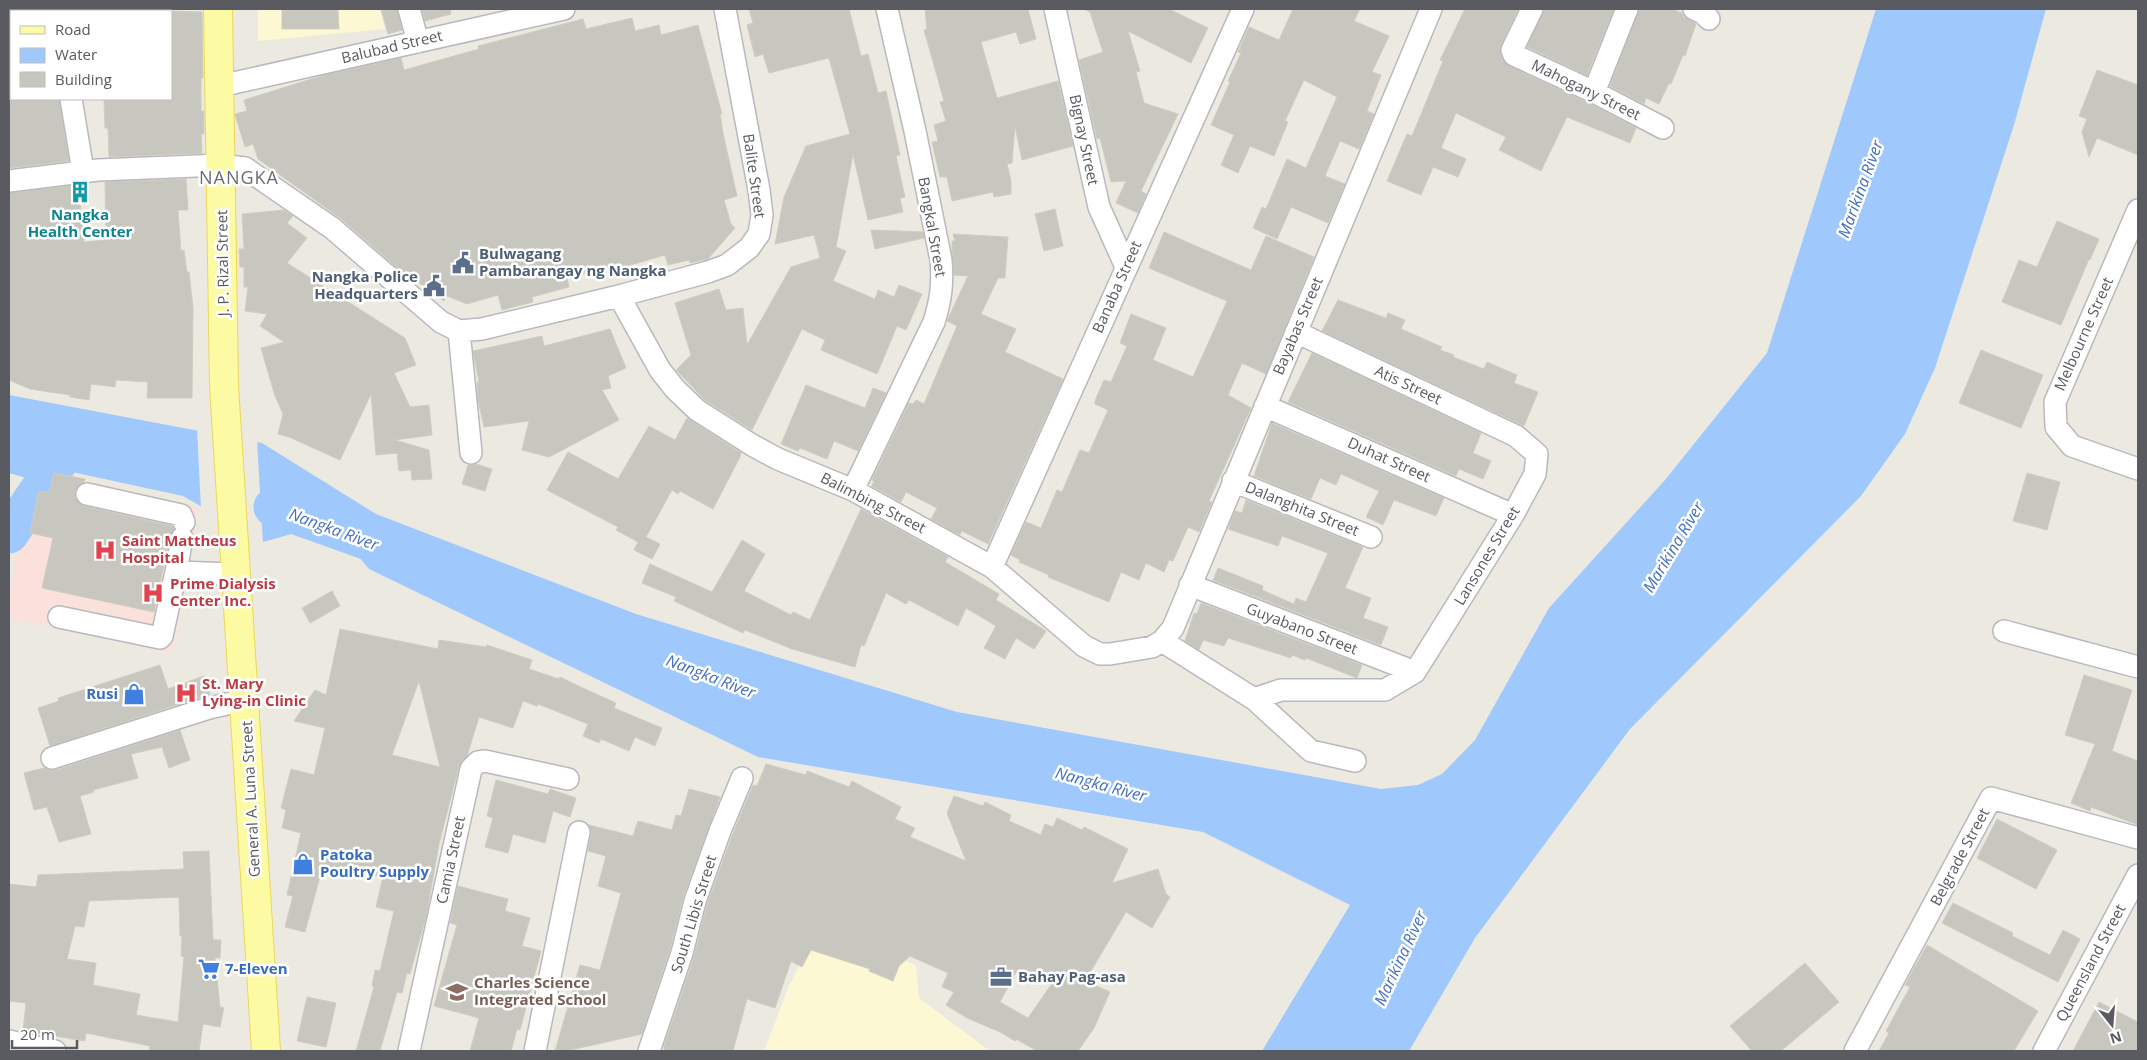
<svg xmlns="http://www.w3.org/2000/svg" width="2147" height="1060" font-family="'Open Sans',sans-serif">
<rect width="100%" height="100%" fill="#eceae0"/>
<path fill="#fdf8d4" d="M 258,9 L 380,9 L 385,29 L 258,41 Z
M 819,926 L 916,965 L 919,998 L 990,1051 L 764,1051 L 789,986 Z"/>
<path fill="#fae1db" d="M 53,472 L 199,509 L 173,653 L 9,618 L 9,592 L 34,490 Z"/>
<path fill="#9fc8fd" d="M 1876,9 L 2046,9 L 2014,125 L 1935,368 L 1905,434 L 1861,496 L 1630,729 L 1475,938 L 1409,1051 L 1262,1051 L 1350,905 L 1203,832 L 758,757 L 369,569 L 330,523 L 263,542 L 183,496 L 58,469 L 23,477 L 9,473 L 9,395 L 262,443 L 376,514 L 636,614 L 957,712 L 1381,789 L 1418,785 L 1442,774 L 1475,740 L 1549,608 L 1665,480 L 1767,353 Z"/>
<path fill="#eceae0" d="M 197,428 L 257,440 L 263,545 L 201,509 Z"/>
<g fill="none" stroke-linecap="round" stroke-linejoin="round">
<path stroke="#9fc8fd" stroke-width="39" d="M 273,507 L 385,547
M 9,534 L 76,436"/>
</g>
<path fill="#c8c7bf" stroke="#d0cdbf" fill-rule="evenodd" d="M 302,9 L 338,9 L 339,29 L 282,29 L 282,10 Z
M 381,9 L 397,9 L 402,30 L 388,34 Z
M 422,9 L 450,9 L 451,14 L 425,21 Z
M 749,9 L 849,9 L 861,56 L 868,54 L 878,93 L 886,91 L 900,155 L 896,156 L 905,197 L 900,198 L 903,212 L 868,220 L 853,154 L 836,247 L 846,251 L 833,281 L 875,299 L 878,290 L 894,297 L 899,285 L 922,294 L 906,330 L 897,326 L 877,374 L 821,350 L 825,340 L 802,329 L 752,430 L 705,400 L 676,370 L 691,355 L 675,303 L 719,289 L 726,310 L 743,308 L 747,345 L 791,267 L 820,258 L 814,235 L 775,244 L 784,197 L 806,146 L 850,134 L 829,58 L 769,73 L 763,54 L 755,57 L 747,25 L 753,23 Z
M 925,9 L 1028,9 L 1036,39 L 1020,44 L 1016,32 L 981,42 L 997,98 L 1058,81 L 1073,146 L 1022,160 L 1015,126 L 1012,163 L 1007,164 L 1011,181 L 1011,194 L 994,197 L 993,192 L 952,201 L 947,177 L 940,177 L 932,142 L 938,141 L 934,125 L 946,121 L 940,102 L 944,101 L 924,30 L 927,29 Z
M 1083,9 L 1169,9 L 1208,28 L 1191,63 L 1128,31 L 1140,71 L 1136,72 L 1144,103 L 1178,114 L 1141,191 L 1146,194 L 1138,213 L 1116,203 L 1126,181 L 1111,182 L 1100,138 L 1097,139 L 1079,60 L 1103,52 L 1090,12 Z
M 1293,9 L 1360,9 L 1354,21 L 1389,36 L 1372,72 L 1381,75 L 1367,111 L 1374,114 L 1359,149 L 1340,141 L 1325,176 L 1345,184 L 1328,223 L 1291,207 L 1277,239 L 1253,228 L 1262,207 L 1266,209 L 1287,159 L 1306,168 L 1337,97 L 1304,80 L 1285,121 L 1288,122 L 1274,156 L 1250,146 L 1238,173 L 1221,165 L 1234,135 L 1211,125 L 1230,82 L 1228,81 L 1241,53 L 1238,52 L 1249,27 L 1279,40 Z
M 1465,9 L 1518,9 L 1501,45 L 1500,50 L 1503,60 L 1509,66 L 1588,103 L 1636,128 L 1630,143 L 1567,117 L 1541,171 L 1499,150 L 1506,137 L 1456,113 L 1441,148 L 1466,159 L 1458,177 L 1433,167 L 1421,195 L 1387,181 L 1407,134 L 1412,136 L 1443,61 L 1440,60 Z
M 1544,9 L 1614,9 L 1587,75 L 1527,47 Z
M 1639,9 L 1671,9 L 1682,13 L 1684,17 L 1696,24 L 1685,56 L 1683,55 L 1671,84 L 1669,83 L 1659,104 L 1646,98 L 1644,104 L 1610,86 Z
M 171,11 L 202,12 L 203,78 L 201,78 L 201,111 L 204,111 L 204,134 L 201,134 L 202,153 L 109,157 L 108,128 L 105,128 L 104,99 L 171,99 Z
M 632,18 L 635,31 L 659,25 L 661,35 L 698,25 L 722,114 L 720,114 L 723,133 L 737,196 L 724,200 L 731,224 L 735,228 L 708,259 L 690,263 L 689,260 L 668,265 L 665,255 L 617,269 L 615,265 L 567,278 L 569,287 L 532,297 L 533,302 L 502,310 L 498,295 L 467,304 L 447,296 L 444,301 L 411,277 L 408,277 L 340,218 L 258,159 L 253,144 L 245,147 L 235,114 L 247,111 L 244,100 L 321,76 L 401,58 L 404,70 L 479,49 L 478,46 L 583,19 L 586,29 Z
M 2097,70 L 2138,85 L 2138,155 L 2097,138 L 2089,157 L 2082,132 L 2087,119 L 2079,116 Z
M 9,99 L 59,99 L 69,161 L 9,168 Z
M 186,179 L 188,210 L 178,210 L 181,251 L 184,250 L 187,272 L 189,272 L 193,308 L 192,398 L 147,398 L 148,382 L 116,380 L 115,387 L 91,384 L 89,400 L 70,397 L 70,395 L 30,389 L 9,380 L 9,193 L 78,185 L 84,242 L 106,240 L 105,182 Z
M 1055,209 L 1063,246 L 1044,251 L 1035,214 Z
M 284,210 L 293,216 L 287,223 L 307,238 L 287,263 L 405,338 L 416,365 L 394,373 L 410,407 L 429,405 L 432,435 L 395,440 L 429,450 L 432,479 L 412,480 L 411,470 L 399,471 L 397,453 L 376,455 L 371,394 L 340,460 L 289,437 L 278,434 L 283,414 L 275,396 L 261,348 L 284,342 L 260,326 L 267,314 L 245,311 L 248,287 L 244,287 L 244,267 L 240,267 L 239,249 L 244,249 L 242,214 Z
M 2057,221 L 2099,239 L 2090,260 L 2089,259 L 2061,325 L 2002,302 L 2019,260 L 2037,267 Z
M 871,230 L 923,232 L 924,238 L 875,249 Z
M 1164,232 L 1251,270 L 1266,236 L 1314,257 L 1266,374 L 1242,363 L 1228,395 L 1251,408 L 1209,501 L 1212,502 L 1199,532 L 1188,527 L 1173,561 L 1169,560 L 1164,572 L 1146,563 L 1139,580 L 1121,572 L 1109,602 L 1048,577 L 1049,575 L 1019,562 L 1020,560 L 1011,555 L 1026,522 L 1041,528 L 1057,490 L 1062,492 L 1080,450 L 1089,453 L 1108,410 L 1095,404 L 1095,401 L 1104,380 L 1111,382 L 1127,346 L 1120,343 L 1131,314 L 1166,328 L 1153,360 L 1193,377 L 1227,301 L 1149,268 Z
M 953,234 L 1008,237 L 1005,278 L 998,278 L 981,314 L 1016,329 L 1005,352 L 1063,379 L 988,544 L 962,531 L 960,535 L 931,519 L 937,508 L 906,492 L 901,502 L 872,486 L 874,481 L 872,480 L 909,403 L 913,404 L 916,400 L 924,404 L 957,326 L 947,321 L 968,276 L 954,275 L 952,251 L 952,241 L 955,241 Z
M 1338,300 L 1386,318 L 1388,313 L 1405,320 L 1401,329 L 1442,347 L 1440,350 L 1454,355 L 1453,357 L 1484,369 L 1487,362 L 1517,375 L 1514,383 L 1538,392 L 1524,426 L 1322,331 Z
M 610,329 L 626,368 L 608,376 L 611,388 L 602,390 L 619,420 L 549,457 L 522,450 L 529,421 L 484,427 L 478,400 L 477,382 L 479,382 L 473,351 L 542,336 L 544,346 Z
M 1981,350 L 2043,375 L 2021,428 L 1959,403 Z
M 1312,353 L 1481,433 L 1473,453 L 1491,461 L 1483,479 L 1459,469 L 1456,476 L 1288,402 Z
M 806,385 L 865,408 L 873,388 L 886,393 L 858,451 L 834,441 L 827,459 L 800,448 L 798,451 L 781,444 Z
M 687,418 L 741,453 L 740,457 L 713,509 L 680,491 L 678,494 L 672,490 L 646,537 L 660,544 L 652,559 L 634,550 L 638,542 L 616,530 L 618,527 L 547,490 L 568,452 L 618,479 L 649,426 L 675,440 Z
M 1272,423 L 1444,498 L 1436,516 L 1394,500 L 1383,525 L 1366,517 L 1379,491 L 1341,474 L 1336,485 L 1320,478 L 1311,499 L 1254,476 Z
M 476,464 L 492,469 L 485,491 L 462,484 L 468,465 Z
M 54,473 L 85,479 L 84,482 L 78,486 L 75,492 L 75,498 L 84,506 L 172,526 L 174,528 L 170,536 L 154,612 L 42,588 L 53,538 L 30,533 L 39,491 L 49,493 Z
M 2027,473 L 2060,482 L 2047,530 L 2013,521 Z
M 1246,500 L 1363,547 L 1345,588 L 1371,598 L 1363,618 L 1388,627 L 1381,645 L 1213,580 L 1218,568 L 1263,586 L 1262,590 L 1294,604 L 1296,598 L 1306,602 L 1328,553 L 1282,536 L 1278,546 L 1228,529 L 1235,511 L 1242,513 Z
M 861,509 L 948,557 L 945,562 L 999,594 L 996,600 L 1046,631 L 1034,649 L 1016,638 L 1005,659 L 984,648 L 996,626 L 966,608 L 958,626 L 909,600 L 906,604 L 886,593 L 864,646 L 861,645 L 855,667 L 792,649 L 745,630 L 743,633 L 674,601 L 676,597 L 642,583 L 650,564 L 712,592 L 742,540 L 765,554 L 744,591 L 791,615 L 793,612 L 810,620 Z
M 332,591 L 340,606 L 310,623 L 302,608 Z
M 1201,603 L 1362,665 L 1357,678 L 1306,658 L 1305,660 L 1292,655 L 1291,658 L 1228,638 L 1224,646 L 1203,640 L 1199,650 L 1185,641 L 1194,613 L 1197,614 Z
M 340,629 L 438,649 L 439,640 L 486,647 L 487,645 L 532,660 L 529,669 L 559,679 L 560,677 L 585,689 L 616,703 L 614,708 L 662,728 L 655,746 L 635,737 L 629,751 L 601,739 L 599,743 L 583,736 L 588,724 L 538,704 L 537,706 L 523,701 L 513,728 L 479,717 L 467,756 L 459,766 L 439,844 L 426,917 L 410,974 L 407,973 L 402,993 L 397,992 L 380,1051 L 356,1051 L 374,987 L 372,986 L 375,970 L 380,971 L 394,911 L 376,907 L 383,877 L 345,868 L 343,874 L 322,869 L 305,932 L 285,927 L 293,896 L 287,895 L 301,833 L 282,828 L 286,810 L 281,808 L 291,769 L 314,775 L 325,728 L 294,721 L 315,690 L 326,695 ZM 419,681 L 440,767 L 392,755 Z
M 160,665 L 168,689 L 204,676 L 210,694 L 50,746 L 38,708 L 59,701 L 58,698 Z
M 2084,675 L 2132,690 L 2112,751 L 2138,761 L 2138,825 L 2091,807 L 2090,811 L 2071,803 L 2095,744 L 2065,735 Z
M 180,730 L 190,760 L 169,768 L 162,747 L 131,754 L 138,778 L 93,790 L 94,792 L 80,796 L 91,834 L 59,842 L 47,807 L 34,810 L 24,773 L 44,768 L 50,770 L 56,770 Z
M 766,764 L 806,775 L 807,771 L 849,787 L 852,781 L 901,807 L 895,819 L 915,828 L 910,837 L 966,861 L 947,813 L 954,796 L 983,806 L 985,802 L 1011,815 L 1009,821 L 1041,835 L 1045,824 L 1053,827 L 1057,818 L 1082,830 L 1084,827 L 1128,849 L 1112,883 L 1158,869 L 1166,894 L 1170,897 L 1152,928 L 1126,912 L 1085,981 L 1110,992 L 1094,1028 L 1078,1051 L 1037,1051 L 1016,1039 L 1015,1041 L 1000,1032 L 967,1018 L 946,1005 L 954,992 L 942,987 L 948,973 L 910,956 L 899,966 L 893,981 L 869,971 L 870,969 L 811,950 L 802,967 L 791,961 L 775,1008 L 747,999 L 733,1051 L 664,1051 L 664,1046 L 694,957 L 707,905 L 732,836 L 753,785 L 757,786 ZM 1017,970 L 1051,985 L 1028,1018 L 1000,1002 Z
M 496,780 L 548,794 L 550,789 L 576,798 L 570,817 L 553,811 L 545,843 L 513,834 L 508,853 L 485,847 L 493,818 L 487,816 Z
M 689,789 L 720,797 L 683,897 L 670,949 L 642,1034 L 566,1051 L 555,1051 L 580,965 L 600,970 L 621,893 L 598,886 L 606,856 L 588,851 L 591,834 L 589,825 L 633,836 L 638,821 L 672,830 L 676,815 L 681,816 Z
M 1997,819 L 2057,850 L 2036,889 L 1977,858 Z
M 209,851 L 213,940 L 221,940 L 220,958 L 215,958 L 220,1007 L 224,1008 L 220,1027 L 203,1024 L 199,1051 L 149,1051 L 150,1046 L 86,1033 L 85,1041 L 23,1031 L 26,1003 L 9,1001 L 9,884 L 36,887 L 38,875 L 184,869 L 183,852 ZM 179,897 L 180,936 L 182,936 L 181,956 L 184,957 L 178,1022 L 136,1015 L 140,994 L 93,985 L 96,963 L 67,959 L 75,926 L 84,927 L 89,901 Z
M 458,886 L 508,899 L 505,911 L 530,918 L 522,946 L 541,951 L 520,1030 L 517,1029 L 511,1051 L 470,1051 L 479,1018 L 434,1006 L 457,925 L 450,923 Z
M 1953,903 L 2013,933 L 2012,936 L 2050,955 L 2063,930 L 2080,939 L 2058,982 L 1942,923 Z
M 1927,945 L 2038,1011 L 2014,1051 L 1879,1051 L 1889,1033 L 1886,1031 L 1910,987 L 1905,985 Z
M 1805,963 L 1839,1002 L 1781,1051 L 1752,1051 L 1730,1026 Z
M 307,997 L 336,1003 L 326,1047 L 297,1041 Z
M 2099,1002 L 2138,1022 L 2138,1051 L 2073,1051 Z"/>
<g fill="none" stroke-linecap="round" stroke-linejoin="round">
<g stroke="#b8b9bf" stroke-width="24">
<path id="minor" d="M 57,9 L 57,11
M 409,9 L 418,42
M 1055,9 L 1099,207 L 1126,267
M 1532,9 L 1512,50 L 1514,55 L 1594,92 L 1663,128
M 1694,9 L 1703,13 L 1709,19
M 220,86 L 564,9
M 1594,92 L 1627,9
M 71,99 L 83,171
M 9,181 L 98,170 L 221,165 L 245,168 L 332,228 L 441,322 L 459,331 L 482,329 L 619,296 L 708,272 L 727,265 L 749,248 L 759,234 L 762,215 L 759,190 L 725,9
M 2138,210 L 2055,402 L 2056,427 L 2072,446 L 2138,469
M 619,296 L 660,370 L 675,389 L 697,410 L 752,445 L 778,459 L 853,490 L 992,567 L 1084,646 L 1100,654 L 1110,654 L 1152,647 L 1162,641 L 1173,628 L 1431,9
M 459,331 L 471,453
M 1265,406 L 1513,515
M 1233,481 L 1371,537
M 853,490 L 934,322 C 941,300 943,283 941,260 L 915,131 L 887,9
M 87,494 L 181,515 L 184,522
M 182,538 L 176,572 L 235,574
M 992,567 L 1243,9
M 1190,585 L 1415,672
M 59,617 L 160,638 L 162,636 L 176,572
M 2004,631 L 2138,667
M 1162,641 L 1254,699 L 1311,751 L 1355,761
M 1254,699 L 1281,690 L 1385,690 L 1415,672 L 1513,515 L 1535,474 L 1537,454 L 1516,436 L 1296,332
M 52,758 L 209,708 L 245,700
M 9,1041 L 55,1051
M 409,1051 L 471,769 L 478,762 L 485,761 L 568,779
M 535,1051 L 579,832
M 649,1051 L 682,953 L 695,901 L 720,831 L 742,778
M 1855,1051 L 1991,798 L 2138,838
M 2044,1051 L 2138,875"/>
</g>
<g stroke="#edd657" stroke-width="30">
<path id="major" d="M 218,9 L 224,385 L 266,1051"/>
</g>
<use href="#minor" stroke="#fff" stroke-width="21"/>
<use href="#major" stroke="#fdfaa4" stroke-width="28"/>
</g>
<defs>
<g id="building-bare" transform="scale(1.725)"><path d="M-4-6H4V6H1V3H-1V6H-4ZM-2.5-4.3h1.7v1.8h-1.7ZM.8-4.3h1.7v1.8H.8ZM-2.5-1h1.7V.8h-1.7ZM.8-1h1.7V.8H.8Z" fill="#0f9aa8" stroke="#fff" stroke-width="2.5" paint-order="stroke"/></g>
<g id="civic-bare" transform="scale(1.725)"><path d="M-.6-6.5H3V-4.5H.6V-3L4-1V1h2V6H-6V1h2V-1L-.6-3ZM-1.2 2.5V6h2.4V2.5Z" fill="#5c6f8a" stroke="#fff" stroke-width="2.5" paint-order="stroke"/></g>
<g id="hospital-bare" transform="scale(1.725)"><path d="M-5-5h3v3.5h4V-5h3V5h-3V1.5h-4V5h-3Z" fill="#e0444e" stroke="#fff" stroke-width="2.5" paint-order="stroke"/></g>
<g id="shop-bare" transform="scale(1.725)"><path d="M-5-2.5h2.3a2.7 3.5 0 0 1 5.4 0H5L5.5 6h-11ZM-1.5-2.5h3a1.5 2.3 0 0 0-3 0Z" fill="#3f7fe0" stroke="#fff" stroke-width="2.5" paint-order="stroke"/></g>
<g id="supermarket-bare" transform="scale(1.725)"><path d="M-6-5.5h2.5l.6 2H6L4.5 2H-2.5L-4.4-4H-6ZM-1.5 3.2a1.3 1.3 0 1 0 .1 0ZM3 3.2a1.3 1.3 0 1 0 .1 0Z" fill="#3f7fe0" stroke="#fff" stroke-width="2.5" paint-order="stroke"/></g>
<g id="office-bare" transform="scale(1.725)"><path d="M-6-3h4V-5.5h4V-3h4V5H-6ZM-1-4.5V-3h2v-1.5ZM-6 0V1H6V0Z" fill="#5c6f8a" stroke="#fff" stroke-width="2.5" paint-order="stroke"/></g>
<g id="school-bare" transform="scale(1.725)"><path d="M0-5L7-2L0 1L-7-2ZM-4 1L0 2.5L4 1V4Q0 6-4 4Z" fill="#8d6e63" stroke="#fff" stroke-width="2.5" paint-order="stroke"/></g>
</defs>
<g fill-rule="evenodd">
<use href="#building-bare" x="80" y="192"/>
<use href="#civic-bare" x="463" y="263"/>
<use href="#civic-bare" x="434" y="286"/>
<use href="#hospital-bare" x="105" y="550"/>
<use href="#hospital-bare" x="153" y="593"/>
<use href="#hospital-bare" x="186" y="693"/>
<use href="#shop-bare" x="134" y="694"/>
<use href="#shop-bare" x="303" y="864"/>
<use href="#supermarket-bare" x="209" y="969"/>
<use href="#office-bare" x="1001" y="977"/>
<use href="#school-bare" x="457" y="992"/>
</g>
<g text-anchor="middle" stroke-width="5" stroke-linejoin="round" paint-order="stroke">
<g font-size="15" fill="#595b61" stroke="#fff">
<text transform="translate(392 47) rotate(-13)" y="5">Balubad Street</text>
<text transform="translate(1586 90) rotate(26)" y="5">Mahogany Street</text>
<text transform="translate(1084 140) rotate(78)" y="5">Bignay Street</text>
<text transform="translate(754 176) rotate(82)" y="5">Balite Street</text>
<text transform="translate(932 227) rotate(80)" y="5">Bangkal Street</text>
<text transform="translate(223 263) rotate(-91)" y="5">J. P. Rizal Street</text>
<text transform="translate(1117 287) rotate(-66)" y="5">Banaba Street</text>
<text transform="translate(1298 326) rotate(-67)" y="5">Bayabas Street</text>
<text transform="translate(2084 334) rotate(-66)" y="5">Melbourne Street</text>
<text transform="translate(1408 385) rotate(25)" y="5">Atis Street</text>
<text transform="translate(1389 460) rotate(24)" y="5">Duhat Street</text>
<text transform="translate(873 503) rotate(27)" y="5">Balimbing Street</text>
<text transform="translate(1302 509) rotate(22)" y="5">Dalanghita Street</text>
<text transform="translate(1487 556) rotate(-59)" y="5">Lansones Street</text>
<text transform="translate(1302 629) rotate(21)" y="5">Guyabano Street</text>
<text transform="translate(251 799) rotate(-93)" y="5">General A. Luna Street</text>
<text transform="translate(1960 857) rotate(-62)" y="5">Belgrade Street</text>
<text transform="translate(451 860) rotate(-78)" y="5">Camia Street</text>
<text transform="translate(694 914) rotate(-73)" y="5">South Libis Street</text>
<text transform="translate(2091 963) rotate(-62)" y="5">Queensland Street</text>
</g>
<g font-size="15" font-weight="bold" fill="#0d838f" stroke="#fff">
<text x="80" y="220">Nangka<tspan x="80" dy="17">Health Center</tspan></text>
</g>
<g font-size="15" font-weight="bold" fill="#4e5e75" stroke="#fff" text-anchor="start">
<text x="479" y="259">Bulwagang<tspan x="479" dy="17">Pambarangay ng Nangka</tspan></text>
<text x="418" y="282" text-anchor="end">Nangka Police<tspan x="418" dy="17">Headquarters</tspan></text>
<text x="1018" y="982">Bahay Pag-asa</text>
</g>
<g font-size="15" font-weight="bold" fill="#be3a42" stroke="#fff" text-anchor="start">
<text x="122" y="546">Saint Mattheus<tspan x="122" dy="17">Hospital</tspan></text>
<text x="170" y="589">Prime Dialysis<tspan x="170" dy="17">Center Inc.</tspan></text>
<text x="202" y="689">St. Mary<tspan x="202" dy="17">Lying-in Clinic</tspan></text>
</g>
<g font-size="15" font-weight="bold" fill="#366cbe" stroke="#fff" text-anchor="start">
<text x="118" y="699" text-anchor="end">Rusi</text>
<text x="320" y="860">Patoka<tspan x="320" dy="17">Poultry Supply</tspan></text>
<text x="225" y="974">7-Eleven</text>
</g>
<g font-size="15" font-weight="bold" fill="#785e54" stroke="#fff" text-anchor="start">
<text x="474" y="988">Charles Science<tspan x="474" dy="17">Integrated School</tspan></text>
</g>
<g font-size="16" font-style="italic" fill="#4370bf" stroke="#fff">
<text transform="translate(1860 189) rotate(-70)" y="6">Marikina River</text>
<text transform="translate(334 529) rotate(20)" y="6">Nangka River</text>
<text transform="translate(1673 547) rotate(-59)" y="6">Marikina River</text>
<text transform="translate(711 676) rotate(21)" y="6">Nangka River</text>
<text transform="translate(1101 784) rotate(15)" y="6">Nangka River</text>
<text transform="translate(1400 958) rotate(-65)" y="6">Marikina River</text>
</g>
<g font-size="18" letter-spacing="1" fill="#6a6d73" stroke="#fff">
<text x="239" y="184">NANGKA</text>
</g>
</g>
<rect width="2147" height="1060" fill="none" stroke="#595b61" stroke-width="20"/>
<rect x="10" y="10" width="162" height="90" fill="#ffffff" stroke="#bdbdc0"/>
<rect x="20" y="26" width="25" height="8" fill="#fdfaa4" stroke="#bdbdc0"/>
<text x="55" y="35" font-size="15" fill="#595b61">Road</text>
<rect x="20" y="48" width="25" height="15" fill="#9fc8fd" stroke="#bdbdc0"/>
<text x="55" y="60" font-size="15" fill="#595b61">Water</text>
<rect x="20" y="72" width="25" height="15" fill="#c8c7bf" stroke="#bdbdc0"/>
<text x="55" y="85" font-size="15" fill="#595b61">Building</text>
<g transform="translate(2112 1025) rotate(163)" stroke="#ffffff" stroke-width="4" paint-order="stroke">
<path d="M0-4L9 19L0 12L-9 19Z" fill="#595b61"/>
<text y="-8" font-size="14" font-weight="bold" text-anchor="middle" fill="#595b61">N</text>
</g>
<path d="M12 1040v8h65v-8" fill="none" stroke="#595b61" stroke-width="2.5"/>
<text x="20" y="1040" font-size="15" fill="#595b61" stroke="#ffffff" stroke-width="4" paint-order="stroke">20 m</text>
</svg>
